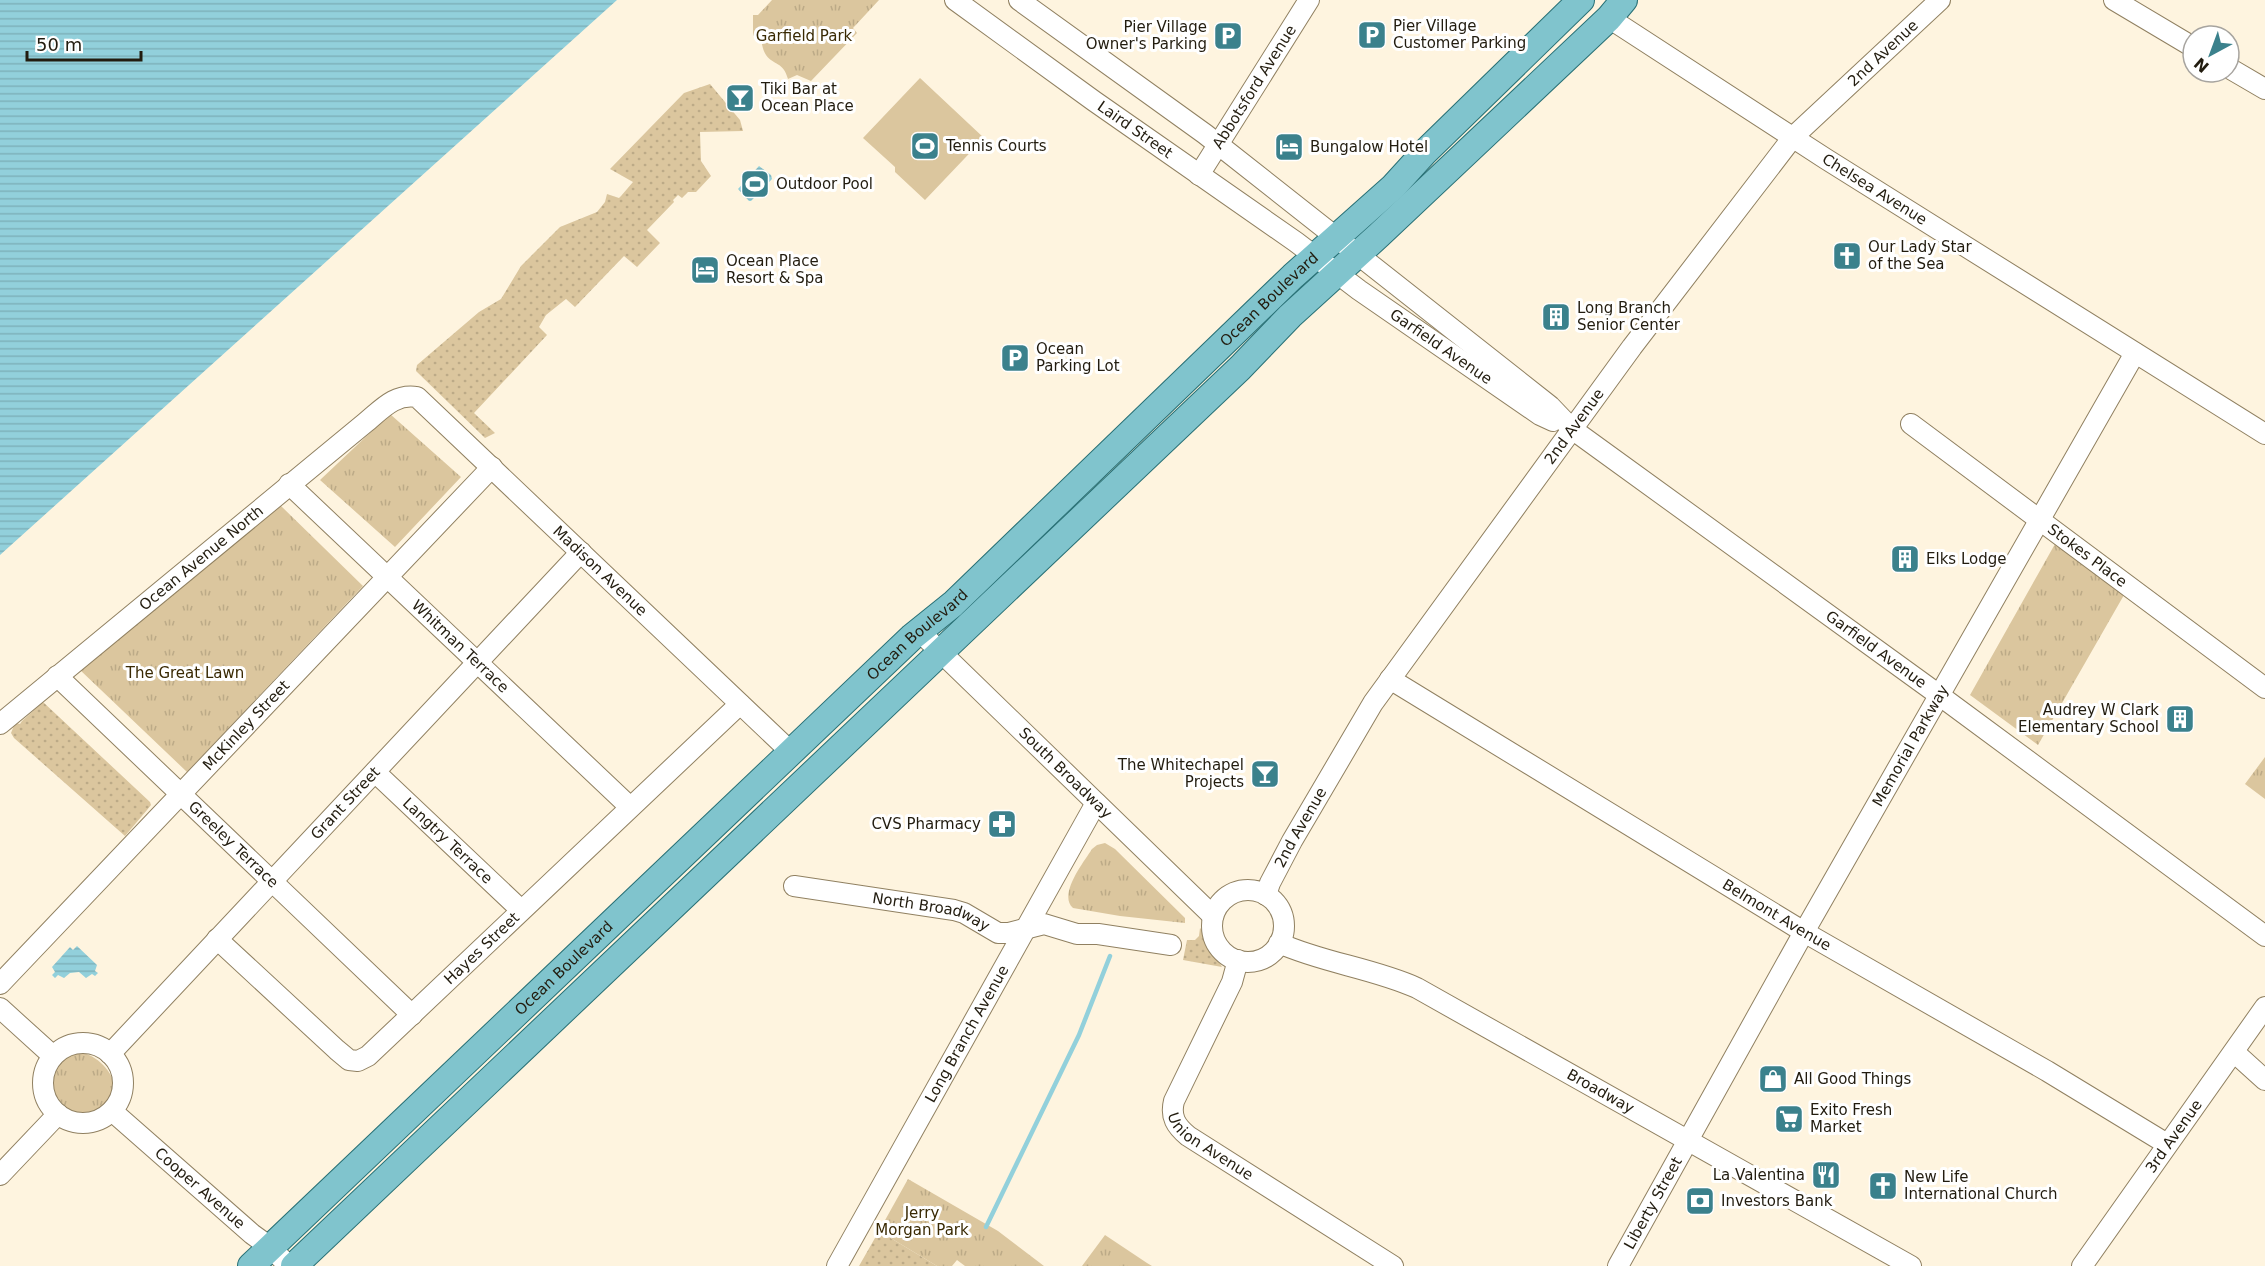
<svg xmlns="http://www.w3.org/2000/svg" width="2265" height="1266" font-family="'DejaVu Sans',sans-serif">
<defs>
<pattern id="grass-dots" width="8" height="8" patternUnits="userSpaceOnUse" patternTransform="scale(1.5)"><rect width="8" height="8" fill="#dbc69e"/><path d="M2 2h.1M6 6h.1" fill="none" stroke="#bcaa87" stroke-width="1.8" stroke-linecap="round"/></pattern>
<pattern id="park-tufts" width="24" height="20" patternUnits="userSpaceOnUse" patternTransform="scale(1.5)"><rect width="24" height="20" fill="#dbc69e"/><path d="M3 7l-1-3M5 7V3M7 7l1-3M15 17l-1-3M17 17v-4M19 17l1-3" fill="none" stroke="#bcaa87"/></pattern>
<pattern id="water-rules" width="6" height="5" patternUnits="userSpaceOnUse" patternTransform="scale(1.5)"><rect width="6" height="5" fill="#92d0db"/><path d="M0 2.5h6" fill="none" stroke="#7eb2bb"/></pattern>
</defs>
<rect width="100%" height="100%" fill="#fef4df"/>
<path fill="url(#grass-dots)" d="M 710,84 L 740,120 L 743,131 L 700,132 L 701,161 L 711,176 L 696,192 L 688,192 L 682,198 L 678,195 L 673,200 L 674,202 L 647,230 L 660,243 L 637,267 L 624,256 L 575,307 L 566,299 L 546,315 L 539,327 L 547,335 L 474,413 L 495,433 L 485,438 L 416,371 L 417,365 L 479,312 L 501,299 L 521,266 L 560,227 L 597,212 L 605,202 L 607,194 L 619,198 L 621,196 L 633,182 L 610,169 L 684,93 Z
M 43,702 L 150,802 L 151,805 L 147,810 L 125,836 L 14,738 L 11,733 L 15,723 L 20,724 L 22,721 Z
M 1200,928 L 1203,931 L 1222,967 L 1183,960 L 1187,940 L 1195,940 L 1199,936 Z
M 879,1231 L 937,1266 L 859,1266 Z"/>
<path fill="url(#park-tufts)" d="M 772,0 L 879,0 L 853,28 L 857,33 L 811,81 L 797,75 L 788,79 C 783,61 774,66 766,55 C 761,48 763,39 757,32 L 753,36 L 753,15 L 758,15 Z
M 390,414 L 461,477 L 395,547 L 320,480 Z
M 280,505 L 363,586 L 187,772 L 79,669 Z
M 2055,544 L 2124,595 L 2038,745 L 1970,695 Z
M 2265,757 L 2265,799 L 2245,784 Z
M 1105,843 L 1115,849 L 1185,918 L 1185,923 L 1120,916 L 1073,908 C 1058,895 1083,863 1092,849 L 1097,845 Z
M 78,1052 C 106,1055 132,1095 100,1111 C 61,1132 24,1056 78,1052 Z
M 908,1179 L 998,1231 L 1044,1266 L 965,1266 L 957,1260 L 952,1266 L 937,1266 L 879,1231 Z
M 1105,1235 L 1147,1263 L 1152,1266 L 1082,1266 Z"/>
<path fill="#dbc69e" d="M 920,78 L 984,138 L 925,200 L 895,172 L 895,167 L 863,138 Z"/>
<path fill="url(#water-rules)" d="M 0,0 L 617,0 L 0,555 Z
M 759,166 L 771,175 L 772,179 L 751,201 L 749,201 L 738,189 Z
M 77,946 L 97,965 L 95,971 L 98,973 L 95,976 L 92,974 L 86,978 L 79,972 L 70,973 L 64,978 L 58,975 L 55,978 L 52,975 L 55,972 L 52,967 L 70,947 L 73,950 Z"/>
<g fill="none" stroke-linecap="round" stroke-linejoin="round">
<path stroke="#92d0db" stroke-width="4.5" d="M 986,1227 L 1079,1035 L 1110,956"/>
<g stroke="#908061" stroke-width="22">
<g id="minor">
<path id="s1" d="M 955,0 L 1094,101 L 1296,242 L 1359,290 L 1540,415 L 1553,421"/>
<path id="s2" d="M 1019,0 L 1205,134 L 1550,406 L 1572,429 L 1939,695 L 2265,936"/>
<path d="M 2114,0 L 2193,47"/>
<path id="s3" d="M 1609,18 L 1826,159 L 2265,434"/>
<path d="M 2229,68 L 2265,89"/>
<path id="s4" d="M 1199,175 L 1309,0"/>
<path id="s5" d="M 1911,424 L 2265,688"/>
<path id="s6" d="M 289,484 L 630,807"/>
<path id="s7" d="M 919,631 L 1213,916"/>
<path id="s8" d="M 57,676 L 412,1015"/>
<path id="s9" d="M 1390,679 L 1804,932 L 2047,1071 L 2167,1144"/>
<path id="s10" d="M 0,724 L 365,423 C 381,410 395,393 417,397 L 792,753"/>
<path id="s11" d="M 375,772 L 521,910"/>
<path id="s12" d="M 794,886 L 954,910 L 964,913 L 998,933 L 1009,933 L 1044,924 L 1077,934 L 1098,934 L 1171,945"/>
<circle cx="1248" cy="926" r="36"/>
<path id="s13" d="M 1266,895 L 1270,883 L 1292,841 L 1373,703 L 1632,347 L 1793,137 L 1940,0"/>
<path id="s14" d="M 217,939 L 337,1050 L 349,1060 L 358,1061 L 368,1056 L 740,704"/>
<path id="s15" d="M 1279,943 C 1323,963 1373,968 1417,988 L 1911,1266"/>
<path id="s16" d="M 1238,960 L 1232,982 L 1174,1101 C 1170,1117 1176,1126 1188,1136 L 1393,1266"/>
<path id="s17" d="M 0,984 L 492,467"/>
<path d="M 0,1008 L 53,1056"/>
<circle cx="83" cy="1083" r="40"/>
<path d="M 2234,1052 L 2265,1080"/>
<path id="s18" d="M 110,1054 L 581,552"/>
<path id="s19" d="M 112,1111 L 252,1234 L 270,1247 L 289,1266"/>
<path d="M 0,1175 L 58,1114"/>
<path id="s20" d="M 837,1266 L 1096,803"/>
<path id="s21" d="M 1618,1266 L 1804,932 L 2135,353"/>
<path id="s22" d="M 2082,1266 L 2265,1007"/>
</g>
</g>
<g stroke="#287075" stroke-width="28">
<g id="major">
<path id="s23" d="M 251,1266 L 912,637 L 953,604 L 1293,276 L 1393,187 L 1424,153 L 1581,0"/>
<path d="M 294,1266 L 1240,368 L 1290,316 L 1379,235 L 1609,18 L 1624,0"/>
</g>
</g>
<use href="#minor" stroke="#fff" stroke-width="20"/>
<use href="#major" stroke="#80c4cd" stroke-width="26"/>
</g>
<defs>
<g id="parking-square" transform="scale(1.5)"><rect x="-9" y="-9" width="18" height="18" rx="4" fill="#3b818c" stroke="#fff"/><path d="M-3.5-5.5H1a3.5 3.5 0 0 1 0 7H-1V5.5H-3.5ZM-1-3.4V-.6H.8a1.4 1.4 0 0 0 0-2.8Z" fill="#fff"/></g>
<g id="bar-square" transform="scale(1.5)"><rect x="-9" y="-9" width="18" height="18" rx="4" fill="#3b818c" stroke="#fff"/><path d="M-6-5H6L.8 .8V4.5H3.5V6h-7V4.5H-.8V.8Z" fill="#fff"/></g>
<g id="stadium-square" transform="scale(1.5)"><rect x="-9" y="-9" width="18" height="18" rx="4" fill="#3b818c" stroke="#fff"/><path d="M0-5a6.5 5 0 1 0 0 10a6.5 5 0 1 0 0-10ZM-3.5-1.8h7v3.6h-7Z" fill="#fff"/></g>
<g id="hotel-square" transform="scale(1.5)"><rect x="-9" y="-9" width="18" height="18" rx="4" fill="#3b818c" stroke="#fff"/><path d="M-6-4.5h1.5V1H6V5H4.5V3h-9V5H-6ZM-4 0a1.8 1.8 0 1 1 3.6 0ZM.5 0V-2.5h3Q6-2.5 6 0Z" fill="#fff"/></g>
<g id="church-square" transform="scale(1.5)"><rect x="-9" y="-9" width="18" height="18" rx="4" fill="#3b818c" stroke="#fff"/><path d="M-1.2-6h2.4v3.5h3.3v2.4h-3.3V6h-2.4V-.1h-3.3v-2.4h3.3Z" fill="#fff"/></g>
<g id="building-square" transform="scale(1.5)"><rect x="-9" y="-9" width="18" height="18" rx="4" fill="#3b818c" stroke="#fff"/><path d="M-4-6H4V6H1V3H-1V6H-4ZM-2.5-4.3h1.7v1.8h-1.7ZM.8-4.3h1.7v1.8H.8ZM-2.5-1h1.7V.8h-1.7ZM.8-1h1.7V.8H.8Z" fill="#fff"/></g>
<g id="pharmacy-square" transform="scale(1.5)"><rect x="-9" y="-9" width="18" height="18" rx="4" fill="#3b818c" stroke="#fff"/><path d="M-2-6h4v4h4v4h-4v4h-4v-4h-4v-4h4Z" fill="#fff"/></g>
<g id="shop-square" transform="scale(1.5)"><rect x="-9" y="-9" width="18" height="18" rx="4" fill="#3b818c" stroke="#fff"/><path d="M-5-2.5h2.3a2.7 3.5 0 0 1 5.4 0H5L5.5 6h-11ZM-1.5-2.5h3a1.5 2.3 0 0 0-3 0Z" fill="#fff"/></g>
<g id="supermarket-square" transform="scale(1.5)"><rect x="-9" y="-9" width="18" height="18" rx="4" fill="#3b818c" stroke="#fff"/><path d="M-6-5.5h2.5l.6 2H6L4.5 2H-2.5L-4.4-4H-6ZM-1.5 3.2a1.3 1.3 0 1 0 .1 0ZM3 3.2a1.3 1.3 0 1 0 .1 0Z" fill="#fff"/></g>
<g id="restaurant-square" transform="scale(1.5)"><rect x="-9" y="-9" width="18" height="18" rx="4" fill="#3b818c" stroke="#fff"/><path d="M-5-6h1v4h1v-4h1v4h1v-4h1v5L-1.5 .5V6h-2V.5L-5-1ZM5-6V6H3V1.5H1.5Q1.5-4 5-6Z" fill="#fff"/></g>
<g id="bank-square" transform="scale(1.5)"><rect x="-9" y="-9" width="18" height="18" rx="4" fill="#3b818c" stroke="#fff"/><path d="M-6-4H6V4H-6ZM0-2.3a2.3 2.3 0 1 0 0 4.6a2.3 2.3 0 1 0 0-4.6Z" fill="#fff"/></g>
</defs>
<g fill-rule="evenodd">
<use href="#parking-square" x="1372" y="35"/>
<use href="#parking-square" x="1228" y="36"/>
<use href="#bar-square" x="740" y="98"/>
<use href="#stadium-square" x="925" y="146"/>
<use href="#hotel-square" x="1289" y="147"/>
<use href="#stadium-square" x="755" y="184"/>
<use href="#church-square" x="1847" y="256"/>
<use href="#hotel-square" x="705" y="270"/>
<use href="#building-square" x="1556" y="317"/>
<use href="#parking-square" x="1015" y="358"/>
<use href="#building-square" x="1905" y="559"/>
<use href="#building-square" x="2180" y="719"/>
<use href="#bar-square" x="1265" y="774"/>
<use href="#pharmacy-square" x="1002" y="824"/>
<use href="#shop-square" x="1773" y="1079"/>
<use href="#supermarket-square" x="1789" y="1119"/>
<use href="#restaurant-square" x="1826" y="1175"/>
<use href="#church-square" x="1883" y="1186"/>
<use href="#bank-square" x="1700" y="1201"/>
</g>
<g text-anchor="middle" stroke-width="6" stroke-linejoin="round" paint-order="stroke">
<g font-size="15" fill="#221c0f" stroke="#fff" text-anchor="start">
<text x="1393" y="31">Pier Village<tspan x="1393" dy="17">Customer Parking</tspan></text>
<text x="1207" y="32" text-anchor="end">Pier Village<tspan x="1207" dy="17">Owner's Parking</tspan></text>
<text x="761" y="94">Tiki Bar at<tspan x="761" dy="17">Ocean Place</tspan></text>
<text x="946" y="151">Tennis Courts</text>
<text x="1310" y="152">Bungalow Hotel</text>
<text x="776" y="189">Outdoor Pool</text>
<text x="1868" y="252">Our Lady Star<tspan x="1868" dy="17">of the Sea</tspan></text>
<text x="726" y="266">Ocean Place<tspan x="726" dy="17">Resort &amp; Spa</tspan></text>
<text x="1577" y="313">Long Branch<tspan x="1577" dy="17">Senior Center</tspan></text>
<text x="1036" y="354">Ocean<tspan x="1036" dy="17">Parking Lot</tspan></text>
<text x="1926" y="564">Elks Lodge</text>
<text x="2159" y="715" text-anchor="end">Audrey W Clark<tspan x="2159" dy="17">Elementary School</tspan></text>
<text x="1244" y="770" text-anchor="end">The Whitechapel<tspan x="1244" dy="17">Projects</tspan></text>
<text x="981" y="829" text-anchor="end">CVS Pharmacy</text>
<text x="1794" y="1084">All Good Things</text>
<text x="1810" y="1115">Exito Fresh<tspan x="1810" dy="17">Market</tspan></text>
<text x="1805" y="1180" text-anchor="end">La Valentina</text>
<text x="1904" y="1182">New Life<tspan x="1904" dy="17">International Church</tspan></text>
<text x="1721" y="1206">Investors Bank</text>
</g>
<g font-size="15" fill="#392903" stroke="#fff">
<text x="804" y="41">Garfield Park</text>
<text x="185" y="678">The Great Lawn</text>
<text x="922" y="1218">Jerry<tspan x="922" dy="17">Morgan Park</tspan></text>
</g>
<g font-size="15" fill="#221c0f" stroke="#fff">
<text dy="5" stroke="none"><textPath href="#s13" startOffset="1048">2nd Avenue</textPath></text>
<text dy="5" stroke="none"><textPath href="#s4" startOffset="104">Abbotsford Avenue</textPath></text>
<text dy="5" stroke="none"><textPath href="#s1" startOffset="222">Laird Street</textPath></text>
<text dy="5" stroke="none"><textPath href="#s3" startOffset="316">Chelsea Avenue</textPath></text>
<text dy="5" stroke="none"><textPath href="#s23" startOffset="1404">Ocean Boulevard</textPath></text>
<text dy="5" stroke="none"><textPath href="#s1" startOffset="597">Garfield Avenue</textPath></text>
<text dy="5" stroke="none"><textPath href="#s13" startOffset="562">2nd Avenue</textPath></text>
<text dy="5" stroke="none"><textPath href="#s5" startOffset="220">Stokes Place</textPath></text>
<text dy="5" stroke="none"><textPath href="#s10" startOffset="261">Ocean Avenue North</textPath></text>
<text dy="5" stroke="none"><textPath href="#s10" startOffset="786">Madison Avenue</textPath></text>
<text dy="5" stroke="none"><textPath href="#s23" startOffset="918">Ocean Boulevard</textPath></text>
<text dy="5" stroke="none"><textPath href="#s6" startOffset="236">Whitman Terrace</textPath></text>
<text dy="5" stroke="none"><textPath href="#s2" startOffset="1076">Garfield Avenue</textPath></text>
<text dy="5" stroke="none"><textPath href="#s17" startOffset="357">McKinley Street</textPath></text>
<text dy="5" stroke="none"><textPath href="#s21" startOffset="597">Memorial Parkway</textPath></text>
<text dy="5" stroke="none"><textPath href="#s7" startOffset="204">South Broadway</textPath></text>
<text dy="5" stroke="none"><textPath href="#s18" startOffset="344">Grant Street</textPath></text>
<text dy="5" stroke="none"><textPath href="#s13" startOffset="76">2nd Avenue</textPath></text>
<text dy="5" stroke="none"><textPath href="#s11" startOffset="100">Langtry Terrace</textPath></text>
<text dy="5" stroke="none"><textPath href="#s8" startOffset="244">Greeley Terrace</textPath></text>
<text dy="5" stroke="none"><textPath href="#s12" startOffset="140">North Broadway</textPath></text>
<text dy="5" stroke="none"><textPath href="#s9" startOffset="453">Belmont Avenue</textPath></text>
<text dy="5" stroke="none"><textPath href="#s14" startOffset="356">Hayes Street</textPath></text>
<text dy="5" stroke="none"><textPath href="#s23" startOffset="432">Ocean Boulevard</textPath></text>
<text dy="5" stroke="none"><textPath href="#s20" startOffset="266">Long Branch Avenue</textPath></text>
<text dy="5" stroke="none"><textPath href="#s15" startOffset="356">Broadway</textPath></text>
<text dy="5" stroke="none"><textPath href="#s22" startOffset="159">3rd Avenue</textPath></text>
<text dy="5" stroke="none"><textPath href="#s16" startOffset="219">Union Avenue</textPath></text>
<text dy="5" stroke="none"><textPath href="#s19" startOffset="117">Cooper Avenue</textPath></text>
<text dy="5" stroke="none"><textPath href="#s21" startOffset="72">Liberty Street</textPath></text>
</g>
</g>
<g transform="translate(2211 54) rotate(221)"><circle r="28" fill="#ffffff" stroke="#a7a49f" stroke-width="1.5"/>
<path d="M0-4.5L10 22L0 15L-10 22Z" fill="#3b818c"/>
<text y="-9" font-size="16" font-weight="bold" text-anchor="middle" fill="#221c0f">N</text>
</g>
<path d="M27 51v9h114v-9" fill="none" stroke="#221c0f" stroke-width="3"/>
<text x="36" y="51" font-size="18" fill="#221c0f" stroke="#ffffff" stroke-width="4.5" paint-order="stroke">50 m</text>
</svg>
